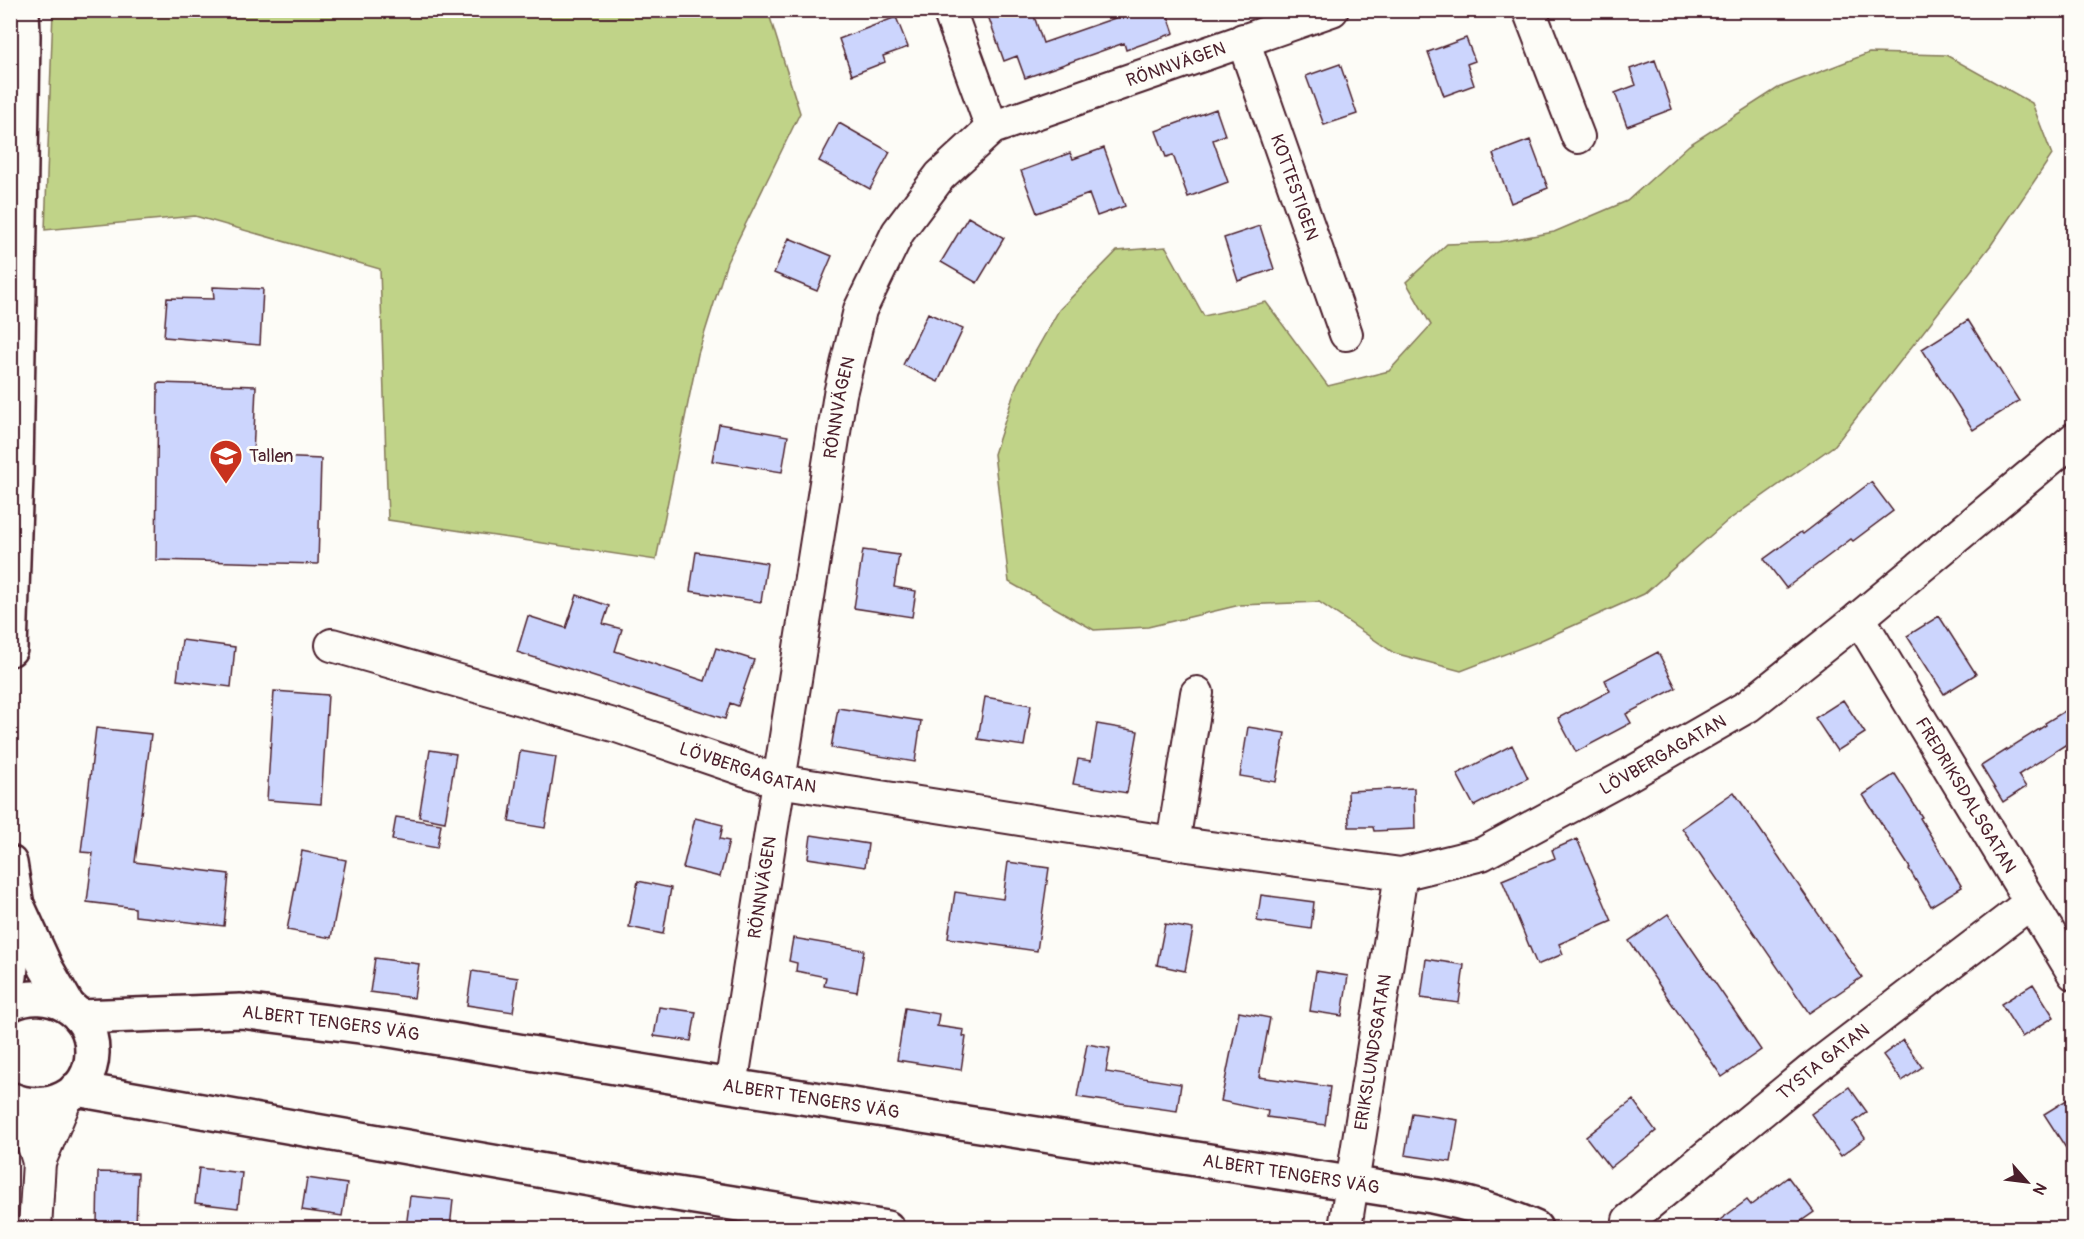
<svg xmlns="http://www.w3.org/2000/svg" width="2084" height="1239" font-family="Pangolin,sans-serif">
<rect width="100%" height="100%" fill="#fdfcf7"/>
<filter id="ink" filterUnits="userSpaceOnUse"><feTurbulence type="fractalNoise" baseFrequency=".0167" numOctaves="2"/><feDisplacementMap in="SourceGraphic" scale="12" xChannelSelector="R" yChannelSelector="G"/><feConvolveMatrix kernelMatrix="1 2 1 2 8 2 1 2 1" color-interpolation-filters="sRGB"/></filter>
<g filter="url(#ink)">
<path fill="#c0d388" stroke="#85795a" stroke-width="1.5" d="M 53,11 L 768,11 L 800,113 L 727,262 L 698,354 L 656,560 L 388,520 L 380,269 L 195,216 L 45,230 Z
M 1869,53 L 1946,55 L 2032,103 L 2052,155 L 1991,245 L 1835,445 L 1726,522 L 1644,594 L 1539,641 L 1461,671 L 1394,653 L 1319,602 L 1240,605 L 1148,627 L 1094,630 L 1009,582 L 994,454 L 1017,384 L 1059,310 L 1117,251 L 1166,247 L 1204,316 L 1266,302 L 1328,386 L 1389,371 L 1431,325 L 1406,282 L 1447,244 L 1499,242 L 1554,232 L 1627,201 L 1689,145 L 1778,88 Z"/>
<path fill="#ccd5fd" stroke="#4a1f2b" stroke-width="1.5" d="M 986,10 L 1032,10 L 1043,43 L 1115,18 L 1112,10 L 1166,10 L 1174,33 L 1126,50 L 1124,43 L 1025,78 L 1017,56 L 1004,61 Z
M 896,17 L 908,47 L 883,56 L 885,62 L 852,75 L 839,39 Z
M 1466,38 L 1475,61 L 1467,64 L 1474,85 L 1444,96 L 1428,52 Z
M 1655,60 L 1672,109 L 1627,126 L 1615,93 L 1636,85 L 1630,69 Z
M 1340,64 L 1357,114 L 1324,125 L 1306,76 Z
M 1216,109 L 1225,135 L 1213,140 L 1228,182 L 1188,197 L 1173,155 L 1166,157 L 1156,131 Z
M 839,123 L 890,152 L 870,189 L 819,161 Z
M 1530,140 L 1548,188 L 1511,203 L 1493,154 Z
M 1104,148 L 1125,206 L 1097,216 L 1089,194 L 1037,213 L 1021,171 L 1070,153 L 1073,159 Z
M 968,217 L 1004,238 L 977,283 L 941,262 Z
M 1260,226 L 1274,269 L 1238,281 L 1224,238 Z
M 789,238 L 832,256 L 817,291 L 774,273 Z
M 213,287 L 263,289 L 260,345 L 164,337 L 167,298 L 214,299 Z
M 928,313 L 963,329 L 938,382 L 903,365 Z
M 1968,320 L 2019,401 L 1973,430 L 1922,349 Z
M 158,383 L 256,386 L 253,456 L 321,459 L 318,564 L 156,560 Z
M 719,424 L 788,436 L 782,472 L 712,461 Z
M 1871,482 L 1893,511 L 1853,541 L 1851,539 L 1786,588 L 1764,559 L 1801,532 L 1803,534 Z
M 863,550 L 899,555 L 894,587 L 916,591 L 912,617 L 854,608 Z
M 696,552 L 767,563 L 761,602 L 690,591 Z
M 577,595 L 609,606 L 603,624 L 622,629 L 615,651 L 705,681 L 716,648 L 754,660 L 738,706 L 730,703 L 725,719 L 517,652 L 528,616 L 566,628 Z
M 1939,616 L 1976,674 L 1944,694 L 1907,636 Z
M 182,640 L 235,647 L 231,687 L 177,680 Z
M 1658,652 L 1676,688 L 1626,714 L 1631,723 L 1576,752 L 1558,718 L 1610,691 L 1605,680 Z
M 274,691 L 328,695 L 321,804 L 267,800 Z
M 985,697 L 1031,705 L 1024,746 L 978,739 Z
M 1843,700 L 1865,733 L 1837,751 L 1815,718 Z
M 2073,706 L 2073,740 L 2018,775 L 2026,787 L 2003,802 L 1981,766 L 2046,725 L 2045,723 Z
M 838,708 L 921,721 L 915,762 L 831,748 Z
M 1097,724 L 1138,731 L 1127,793 L 1073,784 L 1078,759 L 1091,761 Z
M 1248,727 L 1285,733 L 1276,782 L 1240,776 Z
M 96,728 L 151,734 L 135,862 L 229,874 L 224,926 L 135,916 L 135,908 L 87,902 L 93,853 L 81,852 Z
M 1512,745 L 1528,778 L 1474,806 L 1457,774 Z
M 430,750 L 456,754 L 445,822 L 419,817 Z
M 520,751 L 556,757 L 545,828 L 509,822 Z
M 1895,774 L 1922,817 L 1920,818 L 1962,887 L 1931,906 L 1909,869 L 1910,868 L 1863,795 Z
M 1414,788 L 1415,829 L 1374,831 L 1373,827 L 1349,827 L 1348,791 Z
M 1734,792 L 1862,977 L 1809,1013 L 1682,828 Z
M 396,817 L 441,824 L 437,848 L 392,840 Z
M 695,818 L 723,825 L 720,839 L 729,841 L 720,877 L 683,868 Z
M 811,835 L 868,844 L 865,867 L 808,858 Z
M 1577,839 L 1612,921 L 1559,944 L 1563,954 L 1537,965 L 1502,880 L 1555,858 L 1552,850 Z
M 302,851 L 346,860 L 331,938 L 287,930 Z
M 1008,862 L 1049,868 L 1037,951 L 948,938 L 955,892 L 1003,899 Z
M 638,881 L 671,888 L 663,934 L 629,927 Z
M 1261,895 L 1314,902 L 1311,929 L 1257,921 Z
M 1668,914 L 1761,1050 L 1722,1077 L 1629,941 Z
M 1165,924 L 1193,929 L 1185,971 L 1157,965 Z
M 793,938 L 864,950 L 857,992 L 824,986 L 826,977 L 796,971 L 797,963 L 789,961 Z
M 375,958 L 419,964 L 414,998 L 370,992 Z
M 1426,959 L 1464,965 L 1459,1003 L 1421,998 Z
M 472,971 L 518,978 L 513,1012 L 467,1005 Z
M 1316,971 L 1348,976 L 1342,1016 L 1310,1011 Z
M 2033,984 L 2054,1017 L 2022,1037 L 2001,1004 Z
M 659,1007 L 696,1012 L 691,1041 L 654,1036 Z
M 905,1008 L 939,1014 L 937,1026 L 964,1030 L 963,1036 L 966,1037 L 961,1070 L 897,1060 Z
M 1239,1012 L 1270,1018 L 1259,1077 L 1330,1087 L 1325,1125 L 1267,1117 L 1268,1111 L 1221,1101 Z
M 1903,1040 L 1922,1067 L 1902,1081 L 1883,1055 Z
M 1087,1044 L 1110,1048 L 1106,1072 L 1181,1084 L 1177,1111 L 1077,1097 Z
M 1849,1087 L 1867,1112 L 1854,1122 L 1865,1138 L 1841,1156 L 1811,1114 Z
M 2073,1096 L 2073,1159 L 2044,1114 Z
M 1633,1100 L 1656,1131 L 1610,1168 L 1586,1137 Z
M 1412,1113 L 1458,1120 L 1451,1162 L 1405,1155 Z
M 199,1168 L 242,1173 L 238,1208 L 195,1203 Z
M 98,1172 L 138,1173 L 136,1226 L 97,1225 Z
M 1788,1177 L 1814,1212 L 1791,1228 L 1709,1228 L 1747,1200 L 1751,1205 Z
M 307,1178 L 347,1184 L 342,1216 L 302,1210 Z
M 410,1196 L 453,1200 L 450,1228 L 406,1228 Z"/>
<g fill="none" stroke-linecap="round" stroke-linejoin="round">
<g stroke="#4a1f2b" stroke-width="36">
<g id="minor">
<path d="M 949,10 L 992,128"/>
<path d="M 1529,10 L 1578,137"/>
<path id="s1" d="M 1243,40 L 1346,334"/>
<path id="s2" d="M 1859,618 L 2074,974"/>
<path id="s3" d="M 332,645 L 617,726 L 778,781 L 1173,843 L 1401,874 L 1482,854 L 1623,778 L 1748,706 L 1859,618 L 2074,439"/>
<path d="M 1173,843 L 1197,693"/>
<path id="s4" d="M 731,1086 L 840,394 L 860,310 L 898,232 L 940,176 L 992,128 L 1332,10"/>
<path d="M 21,1104 L 39,1162"/>
<path d="M 35,1228 L 39,1162 L 66,1098"/>
<path id="s5" d="M 1345,1228 L 1401,874"/>
<path id="s6" d="M 1636,1228 L 1629,1220 L 1814,1068 L 2030,903"/>
</g>
</g>
<g stroke="#4a1f2b" stroke-width="38">
<g id="major">
<path d="M 10,649 L 16,474 L 23,36 L 22,10"/>
<path d="M 10,863 L 17,906 L 10,977"/>
<path d="M 18,907 L 46,968 L 68,1006"/>
<path d="M 10,1004 C 48,986 93,1009 92,1053 C 91,1096 46,1115 10,1099"/>
<path id="s7" d="M 80,1017 L 241,1011 L 384,1029 L 731,1086 L 1432,1196 C 1469,1203 1502,1213 1535,1228"/>
<path d="M 76,1089 L 670,1193 L 887,1228"/>
</g>
</g>
<use href="#minor" stroke="#fdfcf7" stroke-width="32"/>
<use href="#major" stroke="#fdfcf7" stroke-width="33"/>
</g>
</g>
<defs>
<g id="school-pin" transform="scale(1.725)"><path d="M0 17L-7.5 6A9.5 9.5 0 1 1 7.5 6Z" fill="#c8321e" stroke="#fdfcf7"/><path d="M0-5L7-2L0 1L-7-2ZM-4 1L0 2.5L4 1V4Q0 6-4 4Z" fill="#fff"/></g>
</defs>
<g fill-rule="evenodd">
<use href="#school-pin" x="226" y="456"/>
</g>
<g text-anchor="middle" stroke-width="6" stroke-linejoin="round" paint-order="stroke">
<g font-size="18" fill="#4a1f2b" stroke="#fdfcf7">
<text dy="6" stroke="none"><textPath href="#s4" startOffset="1209">RÖNNVÄGEN</textPath></text>
<text dy="6" stroke="none"><textPath href="#s1" startOffset="156">KOTTESTIGEN</textPath></text>
<text dy="6" stroke="none"><textPath href="#s4" startOffset="687">RÖNNVÄGEN</textPath></text>
<text dy="6" stroke="none"><textPath href="#s3" startOffset="1386">LÖVBERGAGATAN</textPath></text>
<text dy="6" stroke="none"><textPath href="#s3" startOffset="434">LÖVBERGAGATAN</textPath></text>
<text dy="6" stroke="none"><textPath href="#s2" startOffset="207">FREDRIKSDALSGATAN</textPath></text>
<text dy="6" stroke="none"><textPath href="#s4" startOffset="201">RÖNNVÄGEN</textPath></text>
<text dy="6" stroke="none"><textPath href="#s7" startOffset="252">ALBERT TENGERS VÄG</textPath></text>
<text dy="6" stroke="none"><textPath href="#s5" startOffset="178">ERIKSLUNDSGATAN</textPath></text>
<text dy="6" stroke="none"><textPath href="#s6" startOffset="261">TYSTA GATAN</textPath></text>
<text dy="6" stroke="none"><textPath href="#s7" startOffset="738">ALBERT TENGERS VÄG</textPath></text>
<text dy="6" stroke="none"><textPath href="#s7" startOffset="1224">ALBERT TENGERS VÄG</textPath></text>
</g>
<g font-size="18" fill="#4a1f2b" stroke="#fdfcf7" text-anchor="start">
<text x="249" y="462">Tallen</text>
</g>
</g>
<rect width="2084" height="1239" fill="none" stroke="#fdfcf7" stroke-width="36"/>
<rect x="18" y="18" width="2048" height="1203" fill="none" stroke="#4a1f2b" stroke-width="2" filter="url(#ink)"/>
<g transform="translate(2027 1182) rotate(118)" stroke="#fdfcf7" stroke-width="4.5" paint-order="stroke">
<path d="M0-4.5L10 22L0 15L-10 22Z" fill="#4a1f2b"/>
<text y="-9" font-size="16" font-weight="bold" text-anchor="middle" fill="#4a1f2b">N</text>
</g>
</svg>
